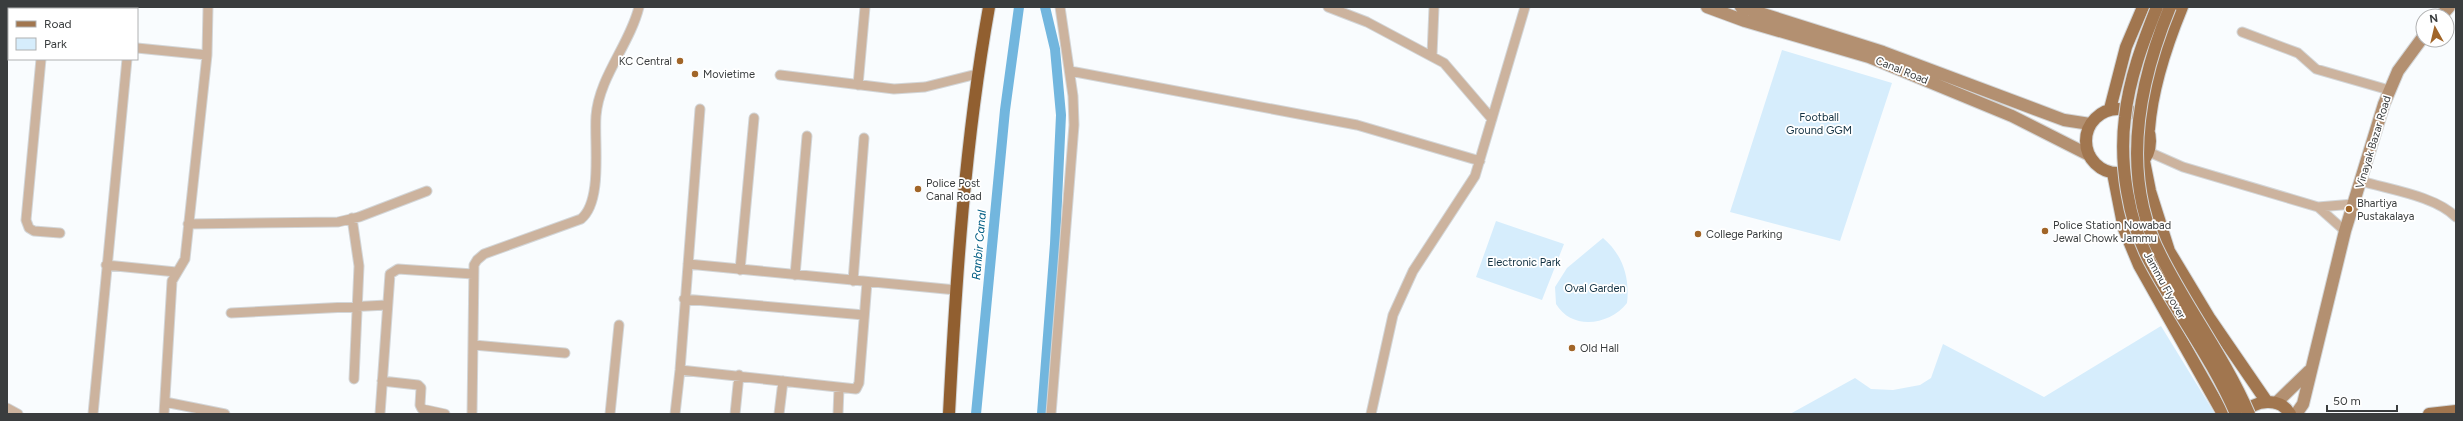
<svg xmlns="http://www.w3.org/2000/svg" width="2463" height="421" font-family="Figtree,sans-serif">
<rect width="100%" height="100%" fill="#f9fcfe"/>
<path fill="#d6edfc" d="M 1782,50 L 1892,83 L 1840,241 L 1730,212 Z
M 1496,221 L 1564,244 L 1542,300 L 1476,277 Z
M 1603,238 C 1623,255 1630,278 1627,303 C 1610,325 1572,331 1556,304 L 1555,287 L 1567,268 Z
M 2161,326 L 2215,414 L 1790,414 L 1855,378 L 1871,389 L 1893,390 L 1920,385 L 1931,378 L 1943,344 L 2044,397 Z"/>
<g fill="none" stroke-linecap="round" stroke-linejoin="round">
<path stroke="#72b6de" stroke-width="10" d="M 976,414 L 1005,110 L 1019,7
M 1042,414 L 1055,244 L 1061,115 L 1055,49 L 1045,7"/>
<g stroke="#d3d6d8" stroke-width="11">
<path id="street" d="M 1328,7 L 1367,22 L 1444,63 L 1492,119
M 56,9 L 56,7
M 131,9 L 131,7
M 2242,32 L 2298,53 L 2316,69 L 2389,90
M 137,48 L 207,55
M 1432,55 L 1434,7
M 41,59 L 26,220 L 29,228 L 34,231 L 60,233
M 1070,71 L 1357,125 L 1480,161
M 780,75 L 894,89 L 925,87 L 977,74
M 858,85 L 865,7
M 2149,152 L 2183,167 L 2318,207 L 2354,204
M 2361,181 C 2391,190 2435,196 2456,217
M 2318,207 L 2345,231
M 352,218 L 359,266 L 354,379
M 188,224 L 338,222 L 359,217 L 427,191
M 688,264 L 956,290
M 106,265 L 176,272
M 740,270 L 754,118
M 795,275 L 807,136
M 853,281 L 864,138
M 684,299 L 864,315
M 231,313 L 387,305
M 474,345 L 565,353
M 680,370 L 856,389 L 859,383 L 867,282
M 382,381 L 418,385 L 421,388 L 420,405 L 422,409 L 445,414
M 165,402 L 225,414
M 7,408 L 18,414
M 93,414 L 127,59
M 164,414 L 172,281 L 185,259 L 207,55 L 208,7
M 380,414 L 390,274 L 398,269 L 473,274
M 472,414 L 474,265 L 477,260 L 484,254 L 581,219 C 603,201 594,143 596,116 C 599,77 630,44 639,7
M 610,414 L 619,325
M 675,414 L 680,370 L 700,109
M 735,414 L 739,375
M 779,414 L 783,381
M 838,414 L 839,388
M 1051,414 L 1074,125 L 1073,96 L 1060,7
M 1371,414 L 1393,315 L 1413,271 L 1475,176 L 1525,7"/>
</g>
<g stroke="#d3d6d8" stroke-width="14">
<path id="secondary" d="M 1707,7 L 1745,21 L 1869,57 L 2012,116 L 2089,155
M 1741,7 L 1883,52 L 2064,120 L 2090,124
M 2441,16 L 2449,7
M 2276,403 L 2309,371
M 2296,414 L 2303,404 L 2345,231 L 2384,104 L 2398,71 L 2423,37"/>
</g>
<g stroke="#d3d6d8" stroke-width="14">
<path id="primary" d="M2086 141a32 32 0 1 1 64 0a32 32 0 1 1-64 0Z
M 2110,109 L 2126,47 L 2143,7
M 2149,129 C 2152,88 2166,46 2182,7
M 2144,161 L 2150,191 L 2169,251 L 2210,319 L 2267,402
M 2113,173 L 2124,229 L 2139,265 L 2223,414
M 2243,414 C 2254,400 2280,396 2290,414
M 2429,414 L 2456,411"/>
</g>
<g stroke="#d3d6d8" stroke-width="14">
<path id="highway" d="M 949,414 C 956,278 965,141 989,7"/>
</g>
<use href="#street" stroke="#ccb39e" stroke-width="9"/>
<use href="#secondary" stroke="#b39071" stroke-width="12"/>
<use href="#primary" stroke="#a1764f" stroke-width="12"/>
<use href="#highway" stroke="#915f30" stroke-width="12"/>
<g stroke="#d3d6d8" stroke-width="14" stroke-linecap="butt">
<path id="primary-bridge" d="M 2157,7 C 2143,42 2129,79 2125,117 C 2119,163 2128,221 2150,262 C 2177,313 2213,360 2236,414
M 2170,7 C 2138,85 2120,177 2161,256 C 2188,310 2225,358 2249,414"/>
</g>
<use href="#primary-bridge" stroke="#a1764f" stroke-width="12"/>
</g>
<g fill="#a16528" stroke="#fff" stroke-width="1.5">
<circle cx="680" cy="61" r="4"/>
<circle cx="695" cy="74" r="4"/>
<circle cx="918" cy="189" r="4"/>
<circle cx="2349" cy="209" r="4"/>
<circle cx="2045" cy="231" r="4"/>
<circle cx="1698" cy="234" r="4"/>
<circle cx="1572" cy="348" r="4"/>
</g>
<g text-anchor="middle" stroke-width="3.5" stroke-linejoin="round" paint-order="stroke">
<g font-size="11" fill="#3a3d3e" stroke="#fff" text-anchor="start">
<text x="672" y="65" text-anchor="end">KC Central</text>
<text x="703" y="78">Movietime</text>
<text x="926" y="187">Police Post<tspan x="926" dy="13">Canal Road</tspan></text>
<text x="2357" y="207">Bhartiya<tspan x="2357" dy="13">Pustakalaya</tspan></text>
<text x="2053" y="229">Police Station Nowabad<tspan x="2053" dy="13">Jewal Chowk Jammu</tspan></text>
<text x="1706" y="238">College Parking</text>
<text x="1580" y="352">Old Hall</text>
</g>
<g font-size="11" fill="#3a3d3e" stroke="#fff">
<text transform="translate(1902 70) rotate(22)" y="4">Canal Road</text>
<text transform="translate(2373 142) rotate(-73)" y="4">Vinayak Bazar Road</text>
<text transform="translate(2165 285) rotate(61)" y="4">Jammu Flyover</text>
</g>
<g font-size="11" fill="#123142" stroke="#fff">
<text x="1819" y="121">Football<tspan x="1819" dy="13">Ground GGM</tspan></text>
<text x="1524" y="266">Electronic Park</text>
<text x="1595" y="292">Oval Garden</text>
</g>
<g font-size="12" font-style="italic" fill="#005d83" stroke="#fff">
<text transform="translate(979 245) rotate(-85)" y="4">Ranbir Canal</text>
</g>
</g>
<rect width="2463" height="421" fill="none" stroke="#3a3d3e" stroke-width="16"/>
<rect x="8" y="8" width="130" height="52" fill="#ffffff" stroke="#b0b1b2"/>
<rect x="16" y="21" width="20" height="6" fill="#a1764f" stroke="#b0b1b2"/>
<text x="44" y="28" font-size="12" fill="#3a3d3e">Road</text>
<rect x="16" y="38" width="20" height="12" fill="#d6edfc" stroke="#b0b1b2"/>
<text x="44" y="48" font-size="12" fill="#3a3d3e">Park</text>
<g transform="translate(2435 28) rotate(352)"><circle r="19" fill="#ffffff" stroke="#b0b1b2"/>
<path d="M0-3L7 15L0 10L-7 15Z" fill="#a16528"/>
<text y="-6" font-size="11" font-weight="bold" text-anchor="middle" fill="#3a3d3e">N</text>
</g>
<path d="M2327 405v6h70v-6" fill="none" stroke="#3a3d3e" stroke-width="2"/>
<text x="2333" y="405" font-size="12" fill="#3a3d3e" stroke="#ffffff" stroke-width="3" paint-order="stroke">50 m</text>
</svg>
